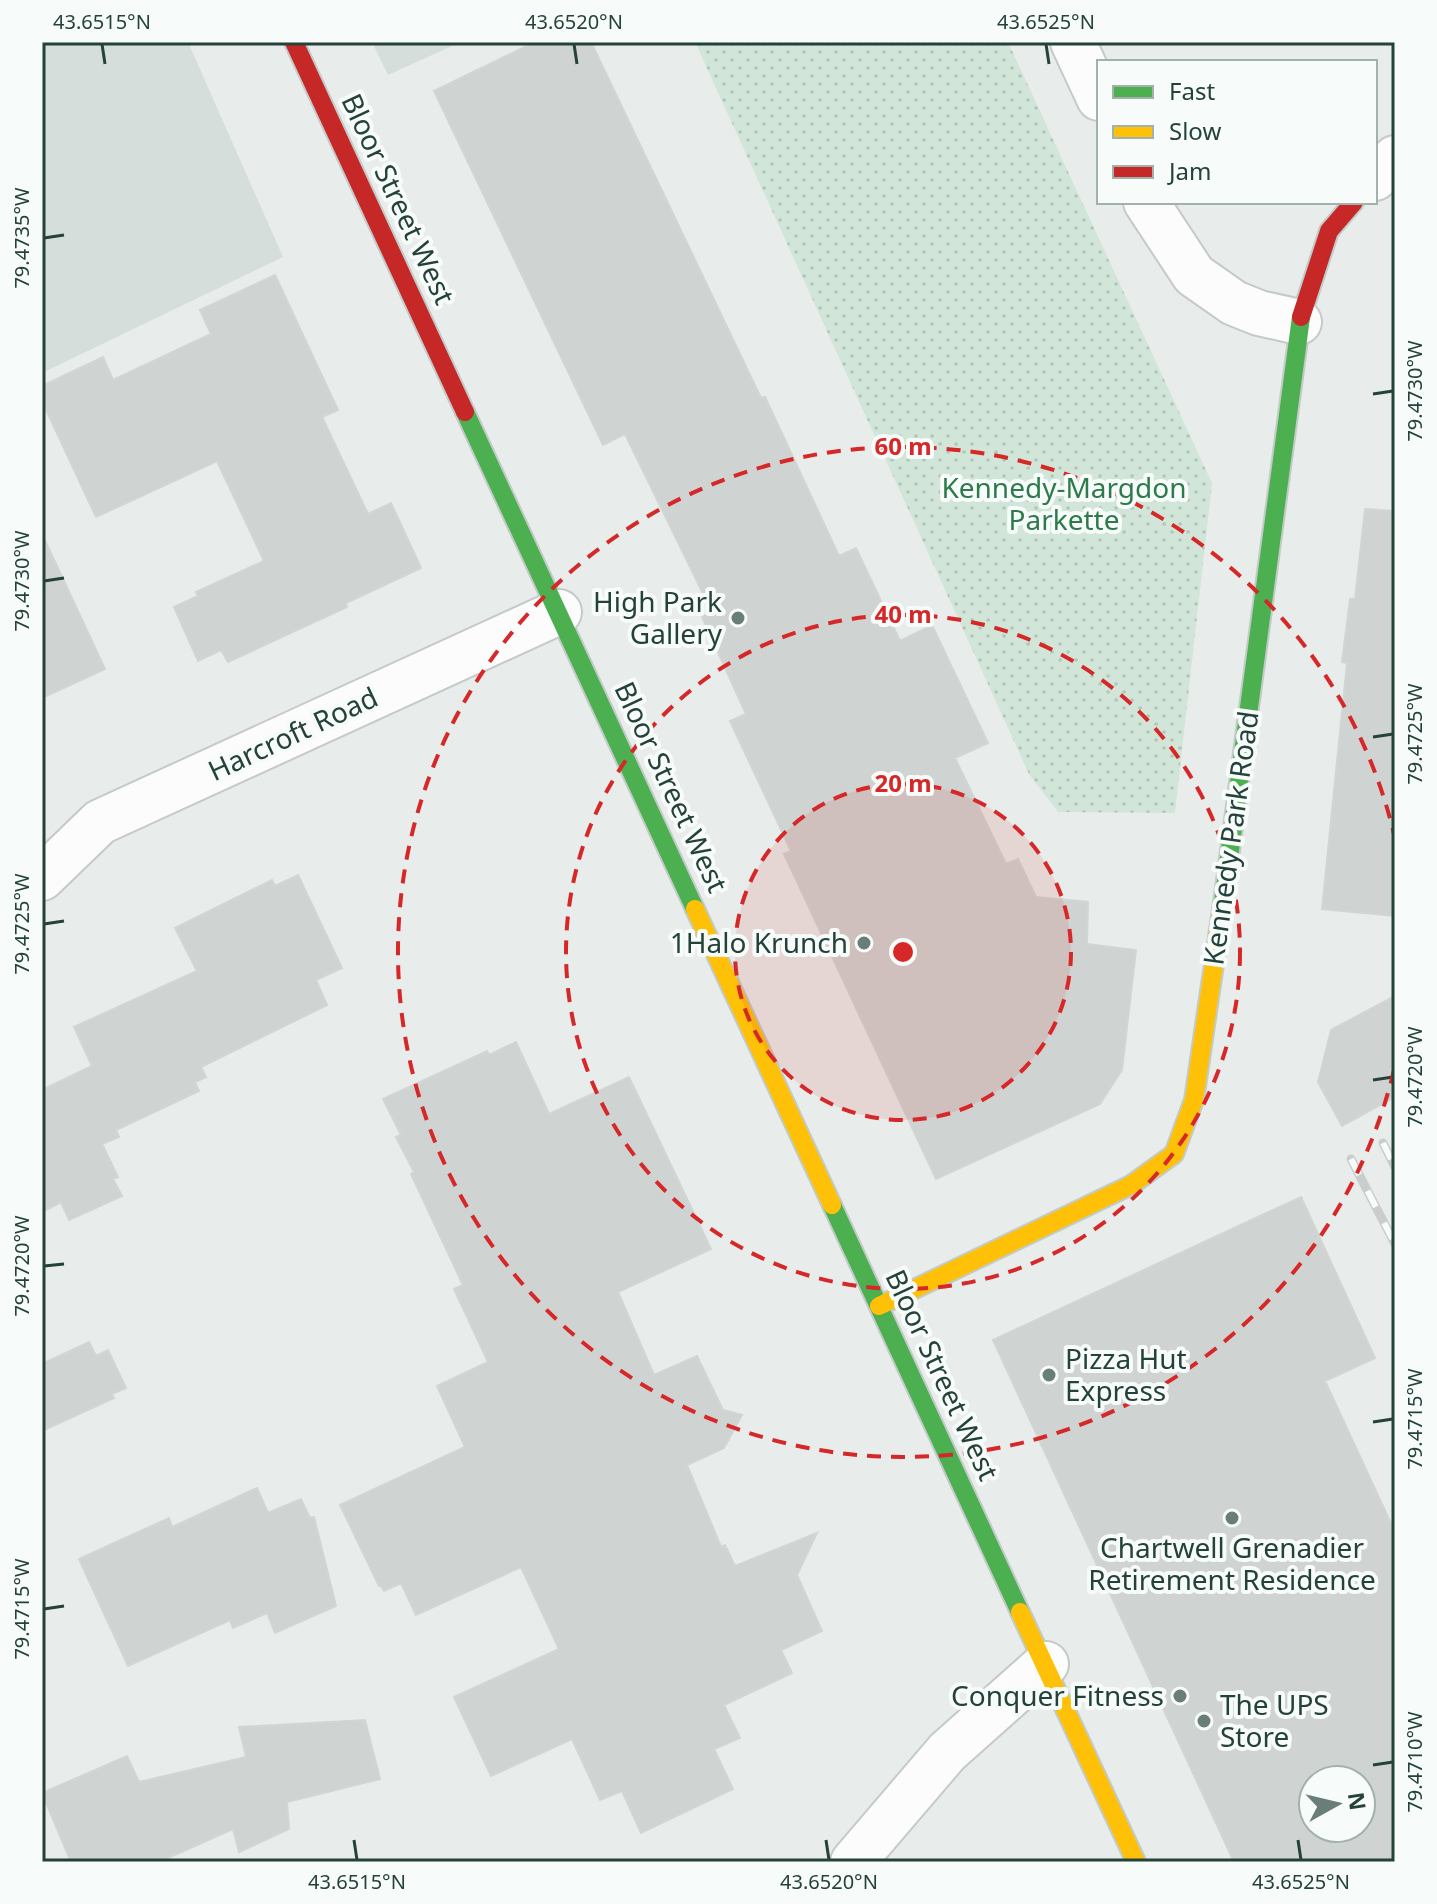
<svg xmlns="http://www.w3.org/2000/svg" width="1437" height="1904" font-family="'Noto Sans',sans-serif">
<defs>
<pattern id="park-dots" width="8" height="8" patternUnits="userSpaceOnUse" patternTransform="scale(2)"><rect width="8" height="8" fill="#d1e6d8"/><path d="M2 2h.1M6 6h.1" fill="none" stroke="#b3c6ba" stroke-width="1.8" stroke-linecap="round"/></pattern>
</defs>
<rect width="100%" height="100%" fill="#e8edeb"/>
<path fill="#d6dedb" d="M 42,42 L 188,42 L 283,257 L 42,373 Z
M 372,42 L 461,42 L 388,75 Z"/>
<path fill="url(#park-dots)" d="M 695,42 L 1008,42 L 1212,483 L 1175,813 L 1058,812 L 1029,774 Z"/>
<path fill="#cfd4d2" stroke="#d1d6d4" stroke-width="2" fill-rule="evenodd" d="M 535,42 L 591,42 L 761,398 L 765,397 L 839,556 L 856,548 L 900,641 L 932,625 L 988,743 L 955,758 L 1006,864 L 1018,859 L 1036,897 L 1088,902 L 1087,944 L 1136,950 L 1122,1070 L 1100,1104 L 936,1179 L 784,854 L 791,851 L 730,721 L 746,714 L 702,617 L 712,612 L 625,434 L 603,445 L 434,91 Z
M 275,275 L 338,410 L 322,417 L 368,514 L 391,503 L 421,568 L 346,603 L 347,607 L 228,662 L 221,650 L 198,661 L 174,607 L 198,596 L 196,592 L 264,561 L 217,461 L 96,517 L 42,401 L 42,386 L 103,357 L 113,380 L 211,334 L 200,310 Z
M 1365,509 L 1395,511 L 1395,916 L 1322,909 L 1347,663 L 1342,662 L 1350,599 L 1355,599 Z
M 42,534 L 105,669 L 42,698 Z
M 298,875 L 342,968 L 316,980 L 327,1005 L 201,1067 L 206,1077 L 195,1082 L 199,1091 L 116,1130 L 119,1137 L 102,1144 L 118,1177 L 113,1179 L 122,1196 L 69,1220 L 61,1202 L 42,1212 L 42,1090 L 92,1066 L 74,1027 L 197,971 L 175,928 L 272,880 L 275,886 Z
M 1395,996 L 1395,1097 L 1342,1126 L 1318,1082 L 1331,1030 Z
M 516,1042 L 549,1114 L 629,1077 L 711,1249 L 618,1292 L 654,1375 L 697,1356 L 723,1410 L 742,1415 L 724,1448 L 687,1465 L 721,1547 L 725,1545 L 735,1566 L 817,1533 L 797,1575 L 822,1631 L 781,1650 L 792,1673 L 724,1705 L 740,1738 L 714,1749 L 733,1789 L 641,1833 L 622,1791 L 600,1800 L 572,1739 L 491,1776 L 454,1697 L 559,1649 L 521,1567 L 416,1615 L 401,1583 L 384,1591 L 381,1586 L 379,1586 L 340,1505 L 465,1447 L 437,1386 L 488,1362 L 454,1289 L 463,1285 L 411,1174 L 414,1172 L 396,1137 L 401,1135 L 383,1099 L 487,1051 L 489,1055 Z
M 1301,1197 L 1375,1358 L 1325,1381 L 1395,1532 L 1395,1862 L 1234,1862 L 993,1340 ZM 1313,1780 L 1361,1780 L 1361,1828 L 1313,1828 Z
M 89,1342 L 96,1356 L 108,1350 L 126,1388 L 112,1394 L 114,1398 L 42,1431 L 42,1364 Z
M 257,1488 L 268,1513 L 301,1499 L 310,1518 L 314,1517 L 336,1606 L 275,1633 L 267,1613 L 233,1628 L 230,1620 L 128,1666 L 79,1559 L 169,1518 L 172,1527 Z
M 365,1720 L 380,1779 L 287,1802 L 289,1829 L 239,1852 L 233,1829 L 159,1862 L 71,1862 L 42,1793 L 127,1756 L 139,1782 L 246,1757 L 239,1727 Z"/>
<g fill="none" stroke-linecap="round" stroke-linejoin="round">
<g stroke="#c5cac8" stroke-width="48">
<path id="street" d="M 1073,42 L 1099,98
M 1375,178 L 1395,158
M 1146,202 L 1194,275 L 1234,303 L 1259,313 L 1299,322
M 42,878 L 100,822 L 559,612
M 853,1862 L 947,1752 L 1046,1664"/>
</g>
<g stroke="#c3cbc8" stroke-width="22">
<path id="fast" d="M 465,412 L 695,909
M 1223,903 L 1301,317
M 832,1205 L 1020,1612"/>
</g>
<g stroke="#c3cbc8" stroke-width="22">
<path id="slow" d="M 695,909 L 832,1205
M 879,1306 L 1131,1185 L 1174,1154 L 1194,1100 L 1223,903
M 1020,1612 L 1136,1862"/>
</g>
<g stroke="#c3cbc8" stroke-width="22">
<path id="jam" d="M 294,42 L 465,412
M 1301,317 L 1329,231 L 1354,202"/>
</g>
<use href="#street" stroke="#fcfcfc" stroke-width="44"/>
<use href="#fast" stroke="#4caf50" stroke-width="18"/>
<use href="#slow" stroke="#ffc107" stroke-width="18"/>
<use href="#jam" stroke="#c62828" stroke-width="18"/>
<g stroke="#c9cdcc" stroke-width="9">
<path id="rail" d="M 1383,1143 L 1395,1167
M 1351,1159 L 1395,1244"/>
</g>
<use href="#rail" stroke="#f7fbf9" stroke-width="6" stroke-dasharray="18" stroke-linecap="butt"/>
</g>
<path fill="none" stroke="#24423a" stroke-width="3" d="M 102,44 L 105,64M 574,44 L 577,64M 1046,44 L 1049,64M 44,238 L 64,235M 1373,394 L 1393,391M 44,581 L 64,578M 1373,737 L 1393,734M 44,924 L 64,921M 1373,1080 L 1393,1077M 44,1266 L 64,1264M 1373,1422 L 1393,1419M 44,1609 L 64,1606M 1373,1765 L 1393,1762M 354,1840 L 357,1860M 826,1840 L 829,1860M 1298,1840 L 1301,1860"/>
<circle cx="903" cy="952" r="168" fill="#d62828" fill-opacity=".12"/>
<g fill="none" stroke="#d62828" stroke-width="4" stroke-dasharray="14 10">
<circle cx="903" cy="952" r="168"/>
<circle cx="903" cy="952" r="337"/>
<path d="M1394 1070A505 505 0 1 1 1394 834"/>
</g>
<g fill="#697e78" stroke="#f7fbf9" stroke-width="3">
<circle cx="738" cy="618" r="8"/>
<circle cx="864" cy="943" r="8"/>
<circle cx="1049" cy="1375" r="8"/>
<circle cx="1232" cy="1518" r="8"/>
<circle cx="1180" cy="1696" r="8"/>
<circle cx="1204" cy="1721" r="8"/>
</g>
<g text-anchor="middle" stroke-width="8" stroke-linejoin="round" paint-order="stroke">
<g font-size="28" fill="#24423a" stroke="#f7fbf9">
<text transform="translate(398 199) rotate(65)" y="10">Bloor Street West</text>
<text transform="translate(293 734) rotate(-25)" y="10">Harcroft Road</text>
<text transform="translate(671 787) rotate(65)" y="10">Bloor Street West</text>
<text transform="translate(1231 838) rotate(-82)" y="10">Kennedy Park Road</text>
<text transform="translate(942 1375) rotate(65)" y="10">Bloor Street West</text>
</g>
<g font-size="28" fill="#2d7a4b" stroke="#f7fbf9">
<text x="1064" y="498">Kennedy-Margdon<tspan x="1064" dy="32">Parkette</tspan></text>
</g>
<g font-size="28" fill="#24423a" stroke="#f7fbf9" text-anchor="end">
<text x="722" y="612">High Park<tspan x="722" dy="32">Gallery</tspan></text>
<text x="848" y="953">1Halo Krunch</text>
<text x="1065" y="1369" text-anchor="start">Pizza Hut<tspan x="1065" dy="32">Express</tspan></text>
<text x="1232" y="1558" text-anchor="middle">Chartwell Grenadier<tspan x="1232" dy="32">Retirement Residence</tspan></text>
<text x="1164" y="1706">Conquer Fitness</text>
<text x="1220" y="1715" text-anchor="start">The UPS<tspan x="1220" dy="32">Store</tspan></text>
</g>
</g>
<circle cx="903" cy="952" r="12" fill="#d62828" stroke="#f7fbf9" stroke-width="4"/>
<g font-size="24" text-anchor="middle" font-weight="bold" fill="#d62828" stroke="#f7fbf9" stroke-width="8" stroke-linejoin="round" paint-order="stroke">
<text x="903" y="455">60 m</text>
<text x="903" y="623">40 m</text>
<text x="903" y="792">20 m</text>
</g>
<rect width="1437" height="1904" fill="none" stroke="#f7fbf9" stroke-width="88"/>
<rect x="1097" y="60" width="280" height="144" fill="#f7fbf9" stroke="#a3b1ad" stroke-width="2"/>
<rect x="1113" y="86" width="40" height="12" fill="#4caf50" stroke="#a3b1ad" stroke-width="2"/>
<text x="1169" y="100" font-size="24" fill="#24423a">Fast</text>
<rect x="1113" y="126" width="40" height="12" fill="#ffc107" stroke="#a3b1ad" stroke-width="2"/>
<text x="1169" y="140" font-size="24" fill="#24423a">Slow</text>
<rect x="1113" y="166" width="40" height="12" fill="#c62828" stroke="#a3b1ad" stroke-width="2"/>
<text x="1169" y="180" font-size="24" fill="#24423a">Jam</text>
<g transform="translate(1337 1804) rotate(82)"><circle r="38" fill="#f7fbf9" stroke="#a3b1ad" stroke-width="2"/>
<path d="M0-6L14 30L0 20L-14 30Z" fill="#697e78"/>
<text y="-12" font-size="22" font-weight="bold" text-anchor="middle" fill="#24423a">N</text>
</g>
<rect x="44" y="44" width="1349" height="1816" fill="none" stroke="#24423a" stroke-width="3"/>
<g font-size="20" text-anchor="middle" fill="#24423a">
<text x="102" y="29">43.6515°N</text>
<text x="574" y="29">43.6520°N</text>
<text x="1046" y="29">43.6525°N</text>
<text transform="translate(22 238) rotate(-90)" y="7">79.4735°W</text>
<text transform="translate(1415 391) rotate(-90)" y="7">79.4730°W</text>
<text transform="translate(22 581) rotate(-90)" y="7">79.4730°W</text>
<text transform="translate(1415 734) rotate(-90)" y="7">79.4725°W</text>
<text transform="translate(22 924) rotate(-90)" y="7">79.4725°W</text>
<text transform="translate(1415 1077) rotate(-90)" y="7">79.4720°W</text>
<text transform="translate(22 1266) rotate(-90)" y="7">79.4720°W</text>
<text transform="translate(1415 1419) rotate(-90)" y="7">79.4715°W</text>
<text transform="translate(22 1609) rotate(-90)" y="7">79.4715°W</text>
<text transform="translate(1415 1762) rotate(-90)" y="7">79.4710°W</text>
<text x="357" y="1889">43.6515°N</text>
<text x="829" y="1889">43.6520°N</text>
<text x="1301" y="1889">43.6525°N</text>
</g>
</svg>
